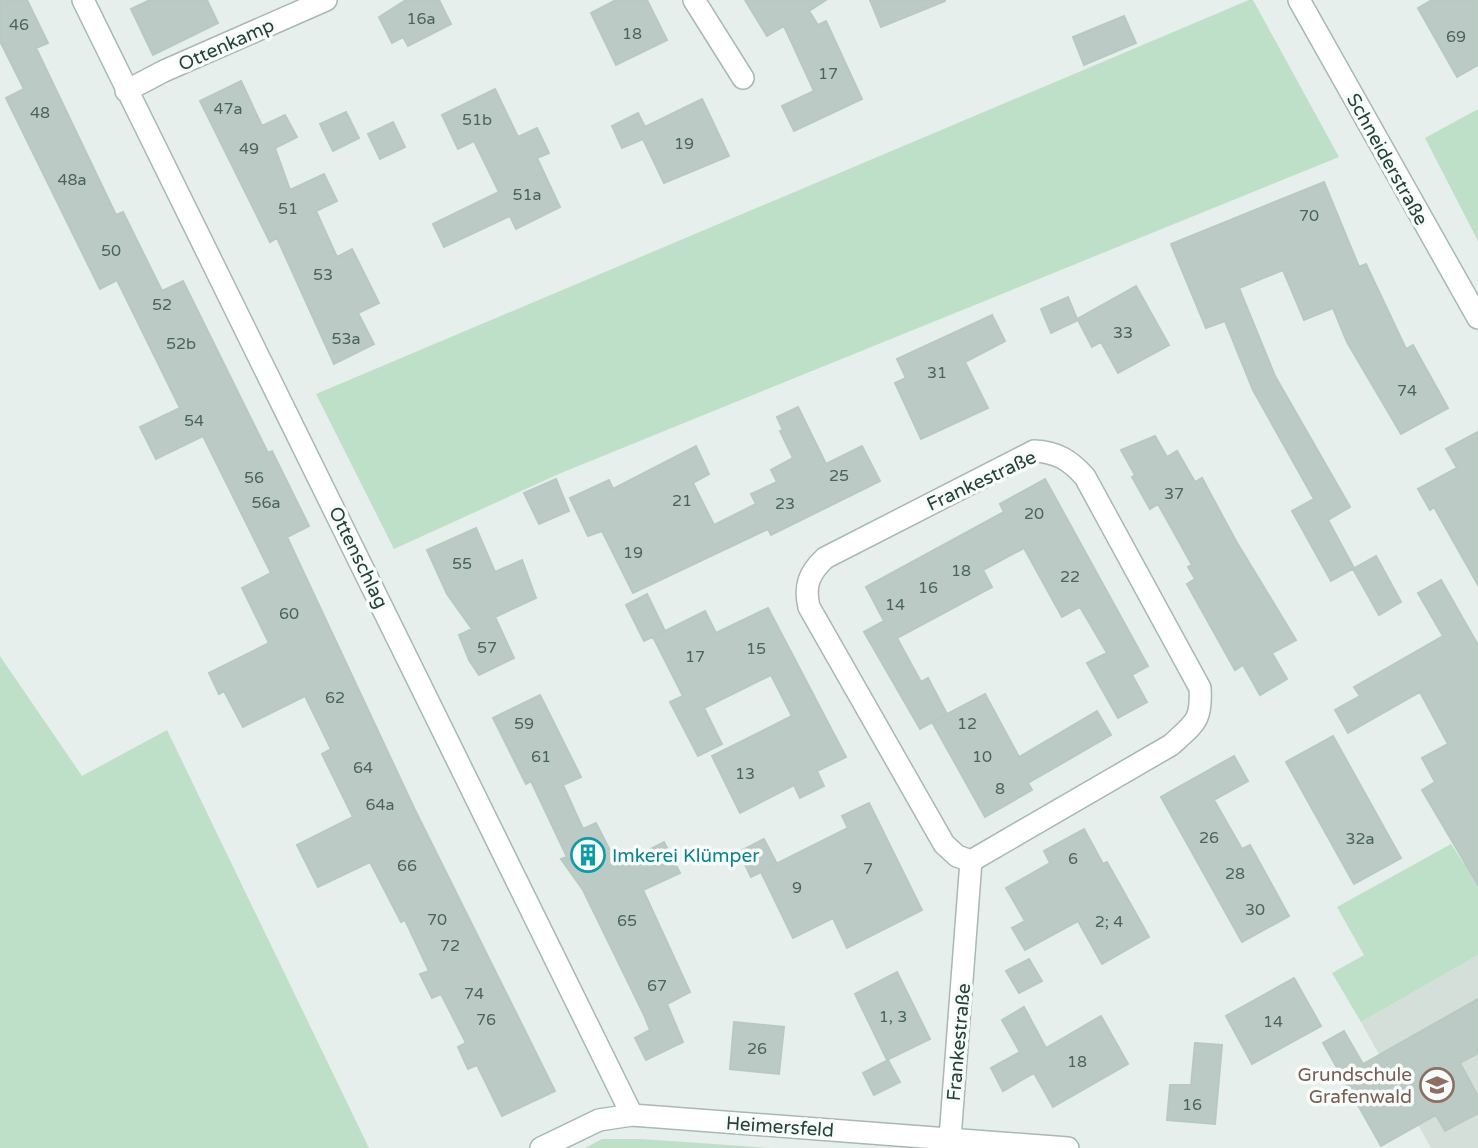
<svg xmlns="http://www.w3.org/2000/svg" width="1478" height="1148" font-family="'Varela Round',sans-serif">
<rect width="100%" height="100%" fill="#e6efeb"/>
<path fill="#d4dfda" d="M 1478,955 L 1478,1148 L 1431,1148 L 1361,1022 Z"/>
<path fill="#bfe0c8" d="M 1249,0 L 1253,0 L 1339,157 L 561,473 L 394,549 L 316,394 Z
M 1478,109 L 1478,241 L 1425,138 Z
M 0,656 L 82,776 L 167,730 L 369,1148 L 0,1148 Z
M 1451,844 L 1464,864 L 1478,855 L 1478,955 L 1361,1022 L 1332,973 L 1364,955 L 1337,907 Z
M 602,1139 L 641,1139 L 771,1148 L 585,1148 Z"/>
<path fill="#bbcac4" stroke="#b8c9c2" stroke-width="2" d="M 0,0 L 27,0 L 48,43 L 36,48 L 116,215 L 123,212 L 162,291 L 183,281 L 268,453 L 272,451 L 309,526 L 287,537 L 415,810 L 555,1091 L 502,1116 L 477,1065 L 468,1069 L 458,1047 L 466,1043 L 441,994 L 432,998 L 420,974 L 429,971 L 405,920 L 401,922 L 370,862 L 318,887 L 297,845 L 353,817 L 322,754 L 331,749 L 305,696 L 243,727 L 224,691 L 219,694 L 209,673 L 269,643 L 242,588 L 271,573 L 203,436 L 156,459 L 140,427 L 180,408 L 117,280 L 100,289 L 6,98 L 24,89 L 0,41 Z
M 150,0 L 207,0 L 218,23 L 153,55 L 131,9 Z
M 406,0 L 439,0 L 451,24 L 408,46 L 403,37 L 392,43 L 379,17 Z
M 616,0 L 647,0 L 667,40 L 616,65 L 591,13 Z
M 745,0 L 826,0 L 809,11 L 818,25 L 826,21 L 862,99 L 794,131 L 782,106 L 814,91 L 784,26 L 767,36 Z
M 870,0 L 945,0 L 945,1 L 881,27 Z
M 1432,0 L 1478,0 L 1478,65 L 1457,77 L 1418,8 Z
M 1124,16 L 1136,43 L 1084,65 L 1073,37 Z
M 241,81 L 262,126 L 285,115 L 297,137 L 275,148 L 290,190 L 324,174 L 337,201 L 316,211 L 337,257 L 352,249 L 379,303 L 358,313 L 374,344 L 334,364 L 277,238 L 270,242 L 200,101 Z
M 495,89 L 518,137 L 537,128 L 549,153 L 537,158 L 560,207 L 516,229 L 510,216 L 444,247 L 433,224 L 499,192 L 474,141 L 458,149 L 442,115 Z
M 702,99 L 729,156 L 664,183 L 643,139 L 622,148 L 612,126 L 638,113 L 645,127 Z
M 346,112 L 359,138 L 333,151 L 320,124 Z
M 393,122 L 405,147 L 380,159 L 368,134 Z
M 1324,182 L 1359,267 L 1366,264 L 1406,349 L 1413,345 L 1448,408 L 1401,434 L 1347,342 L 1333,308 L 1304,320 L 1283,270 L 1239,288 L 1275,376 L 1350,507 L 1328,520 L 1354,568 L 1331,581 L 1292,511 L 1314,499 L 1253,390 L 1225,321 L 1206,328 L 1171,244 Z
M 1136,286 L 1169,345 L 1118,373 L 1101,342 L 1092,347 L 1078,320 L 1051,333 L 1041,309 L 1068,297 L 1077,319 Z
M 992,315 L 1005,341 L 965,362 L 988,408 L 921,439 L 895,383 L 906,378 L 897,359 Z
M 798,407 L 826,464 L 862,446 L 880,481 L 771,535 L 768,529 L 633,593 L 602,531 L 588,536 L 570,498 L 609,480 L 613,489 L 696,446 L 709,474 L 693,483 L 714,525 L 756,504 L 751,494 L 777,482 L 771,470 L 793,458 L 780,431 L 783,430 L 777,417 Z
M 1478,432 L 1478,585 L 1434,507 L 1430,510 L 1418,489 L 1457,468 L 1446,449 Z
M 1155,436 L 1167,457 L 1177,451 L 1195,482 L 1202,478 L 1236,541 L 1296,640 L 1272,653 L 1287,679 L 1260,695 L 1243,665 L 1235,670 L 1187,584 L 1195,579 L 1188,567 L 1192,565 L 1158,504 L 1150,509 L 1132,477 L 1135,475 L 1121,450 Z
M 556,479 L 569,511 L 539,524 L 524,493 Z
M 1045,479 L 1148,666 L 1132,675 L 1147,702 L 1118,718 L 1087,663 L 1107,653 L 1080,607 L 1062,617 L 1024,548 L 983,570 L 992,587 L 897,638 L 921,682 L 928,678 L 947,714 L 920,729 L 864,632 L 884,621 L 866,587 L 1004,512 L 1000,504 Z
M 476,528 L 495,572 L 522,560 L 536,598 L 495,617 L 514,658 L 479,675 L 469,660 L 459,635 L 472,629 L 447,594 L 427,550 Z
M 1376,556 L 1401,602 L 1379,615 L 1353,569 Z
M 1441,580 L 1478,645 L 1478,885 L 1422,790 L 1435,782 L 1422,758 L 1448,744 L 1420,692 L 1348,733 L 1335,710 L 1360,696 L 1354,687 L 1443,636 L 1418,593 Z
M 647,594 L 665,631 L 644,641 L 626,605 Z
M 768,608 L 846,757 L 817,771 L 824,786 L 800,798 L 794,785 L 740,813 L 712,756 L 792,716 L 771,675 L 704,708 L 722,744 L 698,756 L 670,702 L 683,696 L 653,637 L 705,611 L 716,633 Z
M 985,694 L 1019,757 L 1097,711 L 1111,735 L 1028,783 L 1032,790 L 985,817 L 932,722 Z
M 540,695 L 581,777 L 563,785 L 583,829 L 596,823 L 618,866 L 664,842 L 680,873 L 643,890 L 690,992 L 667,1004 L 683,1042 L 646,1060 L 635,1038 L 650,1030 L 644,1015 L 583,890 L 561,859 L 567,857 L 531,781 L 526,784 L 493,718 Z
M 1333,736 L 1401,858 L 1354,884 L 1286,762 Z
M 1234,756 L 1248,781 L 1214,800 L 1242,849 L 1250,845 L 1289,916 L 1242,942 L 1161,797 Z
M 869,803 L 922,910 L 847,948 L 833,918 L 793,938 L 761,872 L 751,877 L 739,852 L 764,839 L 777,864 L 770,867 L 848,828 L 842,816 Z
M 1084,829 L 1103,864 L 1107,862 L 1149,937 L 1102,964 L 1078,921 L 1025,950 L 1012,928 L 1025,921 L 1006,888 L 1050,863 L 1044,851 Z
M 1029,959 L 1042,981 L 1019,993 L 1006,971 Z
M 897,972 L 930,1039 L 887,1060 L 855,994 Z
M 1294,978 L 1321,1026 L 1252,1064 L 1226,1016 Z
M 1478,999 L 1478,1053 L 1460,1063 L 1478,1096 L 1478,1113 L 1445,1131 L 1436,1115 L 1381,1146 L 1323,1043 L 1344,1031 L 1363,1064 Z
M 1024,1007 L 1046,1048 L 1101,1016 L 1128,1064 L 1053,1107 L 1034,1073 L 1003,1091 L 991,1068 L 1020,1052 L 1002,1020 Z
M 734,1022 L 784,1027 L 779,1074 L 730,1069 Z
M 1195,1043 L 1222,1045 L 1215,1124 L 1167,1120 L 1170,1085 L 1191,1085 Z
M 888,1060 L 900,1082 L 874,1095 L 863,1073 Z"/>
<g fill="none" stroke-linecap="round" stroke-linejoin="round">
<g stroke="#a8b8b2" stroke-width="24">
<path id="minor" d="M 83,0 L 632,1115
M 694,0 L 743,78
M 126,91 L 164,71 L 326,0
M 950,1138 L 971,861 L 1171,745 C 1195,723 1202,721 1200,688 L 1085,477 C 1070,460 1057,452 1034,451 L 825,558 C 809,573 804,586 809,607 L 944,844 L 957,856 L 971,861
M 541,1148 L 599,1120 L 632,1115 L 1068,1148"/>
</g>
<g stroke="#a8b8b2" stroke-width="24">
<path id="tertiary" d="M 1299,0 L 1478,318"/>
</g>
<use href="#minor" stroke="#fff" stroke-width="21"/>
<use href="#tertiary" stroke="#fff" stroke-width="21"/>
</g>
<defs>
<g id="building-ring" transform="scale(1.75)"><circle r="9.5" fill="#f7fbf9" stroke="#0f9aa8" stroke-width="1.5"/><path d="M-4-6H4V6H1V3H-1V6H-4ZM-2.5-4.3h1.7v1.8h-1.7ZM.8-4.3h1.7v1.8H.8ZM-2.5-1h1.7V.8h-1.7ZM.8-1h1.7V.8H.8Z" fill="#0f9aa8"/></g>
<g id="school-ring" transform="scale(1.75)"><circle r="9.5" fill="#f7fbf9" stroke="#8d6e63" stroke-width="1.5"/><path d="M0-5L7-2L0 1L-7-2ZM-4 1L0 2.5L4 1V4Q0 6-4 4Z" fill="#8d6e63"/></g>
</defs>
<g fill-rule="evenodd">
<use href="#building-ring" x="588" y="855"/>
<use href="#school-ring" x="1437" y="1085"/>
</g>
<g text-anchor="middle" stroke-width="7" stroke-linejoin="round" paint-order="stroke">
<g font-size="16" fill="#4a645c">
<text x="421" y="24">16a</text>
<text x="19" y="30">46</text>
<text x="632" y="39">18</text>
<text x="1456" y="42">69</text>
<text x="828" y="79">17</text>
<text x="228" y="114">47a</text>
<text x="40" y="118">48</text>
<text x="477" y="125">51b</text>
<text x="684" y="149">19</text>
<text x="249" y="154">49</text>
<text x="72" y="185">48a</text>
<text x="527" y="200">51a</text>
<text x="288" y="214">51</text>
<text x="1309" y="221">70</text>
<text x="111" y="256">50</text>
<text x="323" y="280">53</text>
<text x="162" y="310">52</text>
<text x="1123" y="338">33</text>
<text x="346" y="344">53a</text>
<text x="181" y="349">52b</text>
<text x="937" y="378">31</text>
<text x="1407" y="396">74</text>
<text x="194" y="426">54</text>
<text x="839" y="481">25</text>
<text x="254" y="483">56</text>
<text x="1174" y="499">37</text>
<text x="682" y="506">21</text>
<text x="266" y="508">56a</text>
<text x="785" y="509">23</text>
<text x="1034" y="519">20</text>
<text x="633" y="558">19</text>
<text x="462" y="569">55</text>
<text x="961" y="576">18</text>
<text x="1070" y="582">22</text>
<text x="928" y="593">16</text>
<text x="895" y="610">14</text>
<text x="289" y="619">60</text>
<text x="487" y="653">57</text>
<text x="756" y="654">15</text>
<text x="695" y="662">17</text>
<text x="335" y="703">62</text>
<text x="524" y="729">59</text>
<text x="967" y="729">12</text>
<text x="541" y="762">61</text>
<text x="982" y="762">10</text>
<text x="363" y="773">64</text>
<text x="745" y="779">13</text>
<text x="1000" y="794">8</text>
<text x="380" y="810">64a</text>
<text x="1209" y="843">26</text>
<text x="1360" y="844">32a</text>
<text x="1073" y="864">6</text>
<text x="407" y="871">66</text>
<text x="868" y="874">7</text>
<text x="1235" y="879">28</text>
<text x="797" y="893">9</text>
<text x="1255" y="915">30</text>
<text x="437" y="925">70</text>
<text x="627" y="926">65</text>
<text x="1109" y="927">2; 4</text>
<text x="450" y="951">72</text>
<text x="657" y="991">67</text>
<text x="474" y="999">74</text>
<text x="893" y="1022">1, 3</text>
<text x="486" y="1025">76</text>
<text x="1273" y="1027">14</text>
<text x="757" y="1054">26</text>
<text x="1077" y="1067">18</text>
<text x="1192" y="1110">16</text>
</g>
<g font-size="19" fill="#24423a" stroke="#f7fbf9">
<text transform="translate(226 44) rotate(-24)" y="7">Ottenkamp</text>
<text transform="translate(1388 159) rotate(61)" y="7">Schneiderstraße</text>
<text transform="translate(981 480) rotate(-25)" y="7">Frankestraße</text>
<text transform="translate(359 557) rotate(64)" y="7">Ottenschlag</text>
<text transform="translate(958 1042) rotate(-85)" y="7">Frankestraße</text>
<text transform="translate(780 1126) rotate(4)" y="7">Heimersfeld</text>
</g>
<g font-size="19" fill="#0d838f" stroke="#f7fbf9" text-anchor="start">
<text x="612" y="862">Imkerei Klümper</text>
</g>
<g font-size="19" fill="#785e54" stroke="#f7fbf9" text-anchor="end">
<text x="1412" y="1081">Grundschule<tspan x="1412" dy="22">Grafenwald</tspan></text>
</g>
</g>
</svg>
